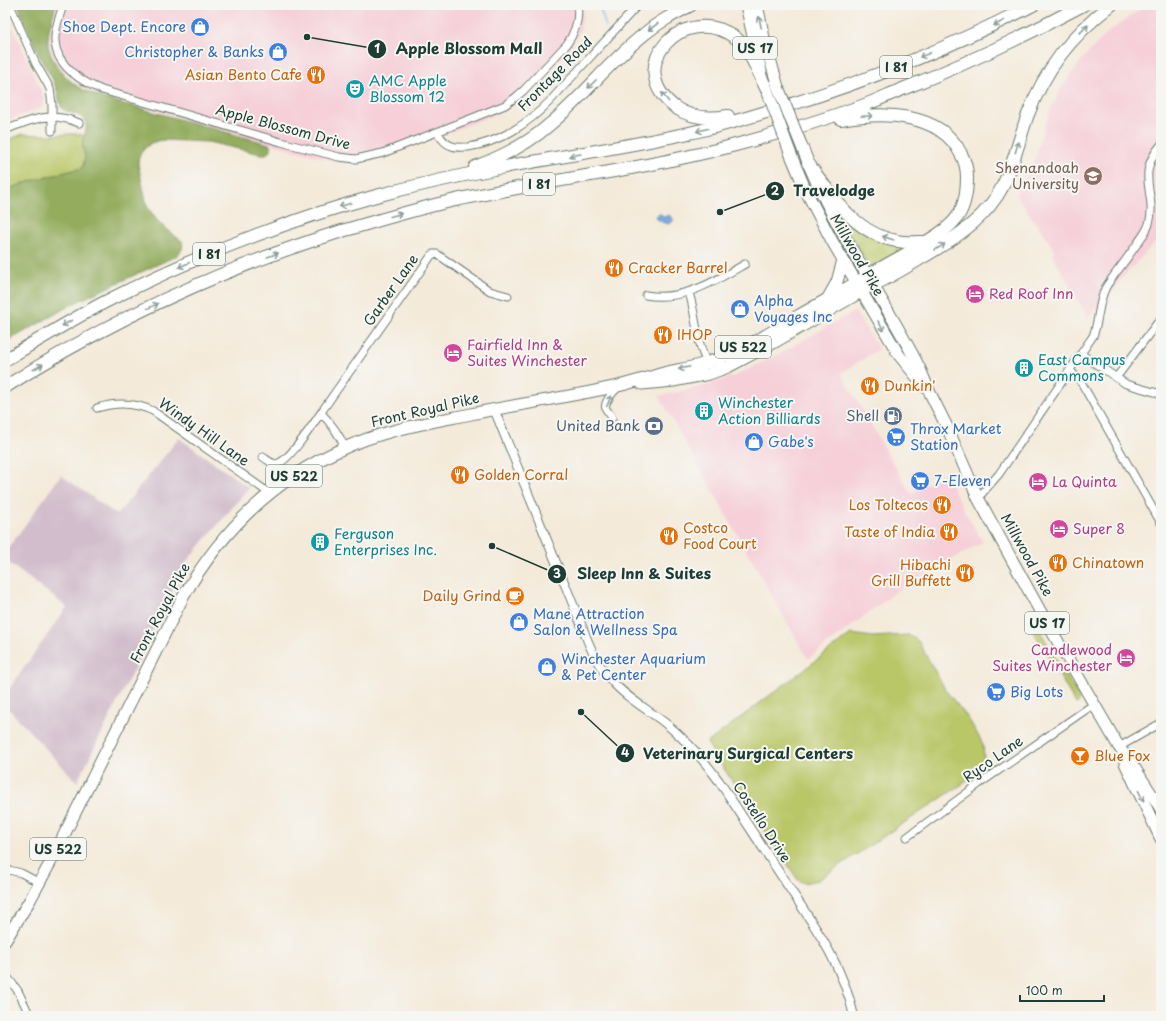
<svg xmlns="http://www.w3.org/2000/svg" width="1166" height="1021" font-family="'Playpen Sans',sans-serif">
<rect width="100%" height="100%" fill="#f6f6f2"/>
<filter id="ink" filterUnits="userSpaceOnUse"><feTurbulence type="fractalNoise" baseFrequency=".025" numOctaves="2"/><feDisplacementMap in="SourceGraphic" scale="8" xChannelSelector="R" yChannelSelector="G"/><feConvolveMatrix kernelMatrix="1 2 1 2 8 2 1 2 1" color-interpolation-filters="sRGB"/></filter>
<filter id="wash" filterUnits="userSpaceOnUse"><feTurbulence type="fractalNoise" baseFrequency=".012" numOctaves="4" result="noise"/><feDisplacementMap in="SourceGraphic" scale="16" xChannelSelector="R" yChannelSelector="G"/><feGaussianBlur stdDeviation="0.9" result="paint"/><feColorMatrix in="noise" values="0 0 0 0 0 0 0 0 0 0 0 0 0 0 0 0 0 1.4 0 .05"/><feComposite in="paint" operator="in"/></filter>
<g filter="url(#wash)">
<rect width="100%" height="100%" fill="#f4eada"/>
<path fill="#f6cfd9" d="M 58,5 L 582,5 L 583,16 L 580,30 L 570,48 L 528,93 L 515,104 L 499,113 L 476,122 L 385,157 L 356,164 L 338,162 L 279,146 L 101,94 L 83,87 L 63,70 L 57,63 L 52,53 L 50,41 L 50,36 Z
M 1146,5 L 1161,5 L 1161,236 L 1124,276 L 1110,295 L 1088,318 L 1052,254 L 1055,250 L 1016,195 L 1036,158 L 1040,140 L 1049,114 L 1062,87 L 1073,72 L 1083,58 L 1106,34 Z
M 5,9 L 43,95 L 44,102 L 42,107 L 39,109 L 5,121 Z
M 855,311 L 879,349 L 841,373 L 911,494 L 945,473 L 965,512 L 983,542 L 897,591 L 808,659 L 659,396 L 700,387 L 734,376 L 779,354 Z"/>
<path fill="#d1bdcb" d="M 179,438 L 249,488 L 186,562 L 140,657 L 77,782 L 5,705 L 5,695 L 67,607 L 5,560 L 5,553 L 61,475 L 117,515 Z"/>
<path fill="#bac769" stroke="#6c824e" d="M 23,134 C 30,134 36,135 43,135 C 56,136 70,132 82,135 L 84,136 C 79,147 89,154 82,168 L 31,181 L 5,190 L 5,141 Z
M 828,196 L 841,213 L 912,246 L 872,269 L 869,267 Z
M 1030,618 L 1033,619 L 1078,696 L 1079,699 L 1078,703 L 1076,704 L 1027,620 Z
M 851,634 L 873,637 L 909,635 L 918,641 L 946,691 L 968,718 L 983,744 L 984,760 L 980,771 L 967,781 L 818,880 L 804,883 L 798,880 L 707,743 Z"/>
<path fill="#93ac5d" stroke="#597448" d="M 18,5 L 56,5 C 53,16 49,27 48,38 C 46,57 65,79 80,88 C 88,92 95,95 103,98 L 269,144 L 271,147 L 271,150 L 266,154 L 261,154 L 208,142 L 161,140 L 151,143 L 144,149 L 139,156 L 138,164 L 147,206 L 156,219 L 167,230 L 182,241 C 184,248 181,252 176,256 L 74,303 L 5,343 L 5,190 L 31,181 L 82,168 C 89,154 80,150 83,139 C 84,134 87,130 86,125 C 83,110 65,116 61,106 C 58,99 58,92 55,85 C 52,76 46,69 42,61 C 33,43 26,24 18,5 Z"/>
<path fill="#78afe7" stroke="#4c768e" d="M 658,214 L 660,214 L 665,217 L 669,215 L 673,219 L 673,221 L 669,224 L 666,223 L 664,223 L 656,218 L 656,217 Z"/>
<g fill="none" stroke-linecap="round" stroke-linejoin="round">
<path stroke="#78afe7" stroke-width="1.5" d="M 599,5 L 606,27"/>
</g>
</g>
<g filter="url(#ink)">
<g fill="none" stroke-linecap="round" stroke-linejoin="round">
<g stroke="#6a7a6e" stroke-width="9">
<path id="minor" d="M 10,5 L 36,64 L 47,83 L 50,89 L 52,105 L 52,131
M 63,5 C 60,16 54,29 55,41 C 56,66 82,82 102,90 L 281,142 L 339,157 L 356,159 L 383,153 L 475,117 L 505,105 L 516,97 L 524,90 L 567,44 C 575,32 580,20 577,5
M 5,130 C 33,119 50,111 79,123
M 437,132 C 441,138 445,144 452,146 C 457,148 463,147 468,147 C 499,143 529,123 550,101 L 638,5
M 689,293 C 696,312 697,351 709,365
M 646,295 C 682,302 715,281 745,264
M 1081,354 L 1126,384 L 1161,394
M 1070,370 L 1081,382 L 1161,523
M 1116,378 L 1161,318
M 97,408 C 116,402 136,403 153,411 L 269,493
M 321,413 C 331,423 339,434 345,448
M 612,418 C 611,415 608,412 606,409 C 603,401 614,392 619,386
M 263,457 C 268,460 273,466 279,463 C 293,457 319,415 329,401 C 363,353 397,304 431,256 L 433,254 L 437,254 L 490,291 L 508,296
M 978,498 L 999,474 L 1093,336 C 1099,321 1098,304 1105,289 C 1107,284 1112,279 1115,274 C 1123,264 1130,254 1137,244 C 1141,238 1147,231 1149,224 C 1158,194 1134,176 1161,145
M 1119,747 L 1161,723
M 907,837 L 979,784 L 1094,704
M 5,869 L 21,873 L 40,883
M 5,974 L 18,991 L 30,1016"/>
</g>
<g stroke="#6a7a6e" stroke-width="10">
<path id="tertiary" d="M 494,409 L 585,634 C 591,650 598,666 610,679 C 625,697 647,709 665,723 C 685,739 704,760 719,781 C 742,816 765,851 788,886 C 816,928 843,966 854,1016"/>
</g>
<g stroke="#6a7a6e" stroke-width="13">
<path id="trunk" d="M 746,5 L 761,71
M 757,5 L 764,38 L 778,87
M 804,152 C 833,229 883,295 920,369 L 930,393 L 947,427 L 978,498 L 1039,609 L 1119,747 L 1134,767 L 1161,809
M 791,155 L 806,191 L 832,241 L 899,355 L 925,387
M 828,298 L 837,282 L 843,260
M 642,384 L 673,381 L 709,374 L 728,367 L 775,342 L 866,289
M 1125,763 L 1161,839
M 5,941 L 30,900 L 49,865 L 182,599 C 220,532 271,481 342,449 C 383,430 427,423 471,414 C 520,404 569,397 618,386 C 634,382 650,377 667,372 C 681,369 695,367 709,362 C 740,352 768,334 796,317 C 820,303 844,290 867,276"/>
</g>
<g stroke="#6a7a6e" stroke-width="14">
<path id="motorway" d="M 728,116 C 711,119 691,118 676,108 C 620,67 685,0 736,38 C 751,51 758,72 767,90
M 841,119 C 881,112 940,111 961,154 C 965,161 967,169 967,177 C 967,193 965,208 955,220 C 946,231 934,237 923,244 C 905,255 886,265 867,276
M 808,163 C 831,195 855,234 897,241 C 906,243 916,242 925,242
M 475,167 C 501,157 528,144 549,125 C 582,98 608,63 642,36 C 657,23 674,14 691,5
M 873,285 C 888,278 903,269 918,260 C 947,243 978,225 997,196 C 1012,172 1018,143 1027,117 C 1045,69 1071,36 1111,5
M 5,360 C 38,340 71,320 105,302 C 191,258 282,222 376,196 C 417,185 458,176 499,168 C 562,156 626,147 689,133 C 723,126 756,115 789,105 C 873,79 955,45 1033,5
M 5,387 C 110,320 226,267 345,230 C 380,220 416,209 451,201 C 541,181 634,171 724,148 C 770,136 817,122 862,106 C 876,101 890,94 905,88 C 966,64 1025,36 1083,5"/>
</g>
<use href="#minor" stroke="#fff" stroke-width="7"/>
<use href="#tertiary" stroke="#fff" stroke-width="8"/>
<use href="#trunk" stroke="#fff" stroke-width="11"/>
<use href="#motorway" stroke="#fff" stroke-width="12"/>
<g stroke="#6a7a6e" stroke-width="13" stroke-linecap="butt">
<path id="trunk-bridge" d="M 778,87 L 804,152
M 767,90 L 791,155"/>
</g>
<use href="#trunk-bridge" stroke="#fff" stroke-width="11"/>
</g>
<defs><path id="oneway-shaft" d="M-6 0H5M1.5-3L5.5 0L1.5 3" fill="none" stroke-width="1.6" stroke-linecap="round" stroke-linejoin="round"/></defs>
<g stroke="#8f9e9a">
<use href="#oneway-shaft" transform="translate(760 22) rotate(-102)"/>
<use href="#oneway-shaft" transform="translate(999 23) rotate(154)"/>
<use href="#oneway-shaft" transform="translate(653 27) rotate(143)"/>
<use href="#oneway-shaft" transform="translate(1084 29) rotate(-44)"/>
<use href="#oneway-shaft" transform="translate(925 55) rotate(158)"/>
<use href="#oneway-shaft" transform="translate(592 84) rotate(135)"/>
<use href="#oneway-shaft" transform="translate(665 97) rotate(-129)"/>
<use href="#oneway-shaft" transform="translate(867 116) rotate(-3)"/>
<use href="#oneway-shaft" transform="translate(702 130) rotate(165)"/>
<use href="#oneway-shaft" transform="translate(1017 147) rotate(-72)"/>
<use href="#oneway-shaft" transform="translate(575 155) rotate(170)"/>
<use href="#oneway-shaft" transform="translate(345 205) rotate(163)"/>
<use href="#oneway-shaft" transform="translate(396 215) rotate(-15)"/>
<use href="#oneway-shaft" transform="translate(888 238) rotate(-161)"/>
<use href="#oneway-shaft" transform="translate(940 247) rotate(-32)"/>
<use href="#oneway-shaft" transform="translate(273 255) rotate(-20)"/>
<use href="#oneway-shaft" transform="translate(184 265) rotate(156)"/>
<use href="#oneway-shaft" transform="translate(153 306) rotate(-25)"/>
<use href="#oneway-shaft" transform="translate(67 323) rotate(150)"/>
<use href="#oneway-shaft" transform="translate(881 326) rotate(59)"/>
<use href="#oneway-shaft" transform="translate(38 367) rotate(-30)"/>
<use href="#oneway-shaft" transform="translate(684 368) rotate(168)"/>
<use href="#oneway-shaft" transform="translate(609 401) rotate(-67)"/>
<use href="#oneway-shaft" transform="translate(1141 796) rotate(64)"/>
</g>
</g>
<defs>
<g id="shop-disc" transform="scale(1)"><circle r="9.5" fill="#3f7fe0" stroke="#f6f6f2"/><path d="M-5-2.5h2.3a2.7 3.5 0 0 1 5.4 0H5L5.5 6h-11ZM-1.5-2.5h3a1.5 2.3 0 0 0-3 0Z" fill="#fff"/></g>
<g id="restaurant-disc" transform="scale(1)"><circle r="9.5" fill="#e8710a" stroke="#f6f6f2"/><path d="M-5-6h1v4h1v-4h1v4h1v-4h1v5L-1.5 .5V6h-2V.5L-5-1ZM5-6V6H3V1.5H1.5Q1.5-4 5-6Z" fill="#fff"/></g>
<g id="theatre-disc" transform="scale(1)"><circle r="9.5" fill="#0f9aa8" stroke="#f6f6f2"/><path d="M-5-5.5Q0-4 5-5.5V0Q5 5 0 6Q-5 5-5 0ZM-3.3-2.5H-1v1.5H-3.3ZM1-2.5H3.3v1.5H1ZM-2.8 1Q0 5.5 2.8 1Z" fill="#fff"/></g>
<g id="university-disc" transform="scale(1)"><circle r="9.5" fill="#8d6e63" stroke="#f6f6f2"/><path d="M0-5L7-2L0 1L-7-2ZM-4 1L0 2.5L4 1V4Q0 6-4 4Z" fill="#fff"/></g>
<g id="hotel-disc" transform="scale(1)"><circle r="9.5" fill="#d1479c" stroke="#f6f6f2"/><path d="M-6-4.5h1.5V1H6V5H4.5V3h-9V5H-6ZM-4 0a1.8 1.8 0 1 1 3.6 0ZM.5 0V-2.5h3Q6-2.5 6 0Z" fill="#fff"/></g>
<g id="building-disc" transform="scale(1)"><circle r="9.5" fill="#0f9aa8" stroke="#f6f6f2"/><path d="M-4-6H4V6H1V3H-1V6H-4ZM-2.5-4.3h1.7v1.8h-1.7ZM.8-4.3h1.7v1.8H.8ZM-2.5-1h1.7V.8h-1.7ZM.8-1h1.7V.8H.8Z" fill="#fff"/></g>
<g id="fuel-disc" transform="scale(1)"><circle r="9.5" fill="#5c6f8a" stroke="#f6f6f2"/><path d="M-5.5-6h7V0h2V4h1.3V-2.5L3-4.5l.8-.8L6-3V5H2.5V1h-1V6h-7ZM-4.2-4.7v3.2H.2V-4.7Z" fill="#fff"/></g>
<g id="bank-disc" transform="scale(1)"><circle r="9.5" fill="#5c6f8a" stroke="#f6f6f2"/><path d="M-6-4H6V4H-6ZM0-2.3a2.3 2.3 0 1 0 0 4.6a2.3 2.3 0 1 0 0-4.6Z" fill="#fff"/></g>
<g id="supermarket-disc" transform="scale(1)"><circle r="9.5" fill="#3f7fe0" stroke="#f6f6f2"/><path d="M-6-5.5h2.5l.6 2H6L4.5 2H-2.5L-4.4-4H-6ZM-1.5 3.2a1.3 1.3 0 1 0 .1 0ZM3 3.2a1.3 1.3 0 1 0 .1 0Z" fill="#fff"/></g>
<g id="cafe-disc" transform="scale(1)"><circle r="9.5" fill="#e8710a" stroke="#f6f6f2"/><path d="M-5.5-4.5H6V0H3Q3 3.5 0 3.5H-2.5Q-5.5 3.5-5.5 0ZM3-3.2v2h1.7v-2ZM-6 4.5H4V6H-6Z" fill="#fff"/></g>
<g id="bar-disc" transform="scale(1)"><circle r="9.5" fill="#e8710a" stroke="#f6f6f2"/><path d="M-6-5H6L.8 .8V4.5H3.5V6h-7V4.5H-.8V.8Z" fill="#fff"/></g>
</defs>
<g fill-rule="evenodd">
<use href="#shop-disc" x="200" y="27"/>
<use href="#shop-disc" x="278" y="52"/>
<use href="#restaurant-disc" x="316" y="75"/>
<use href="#theatre-disc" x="355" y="89"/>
<use href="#university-disc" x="1093" y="176"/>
<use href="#restaurant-disc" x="614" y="268"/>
<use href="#hotel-disc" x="975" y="294"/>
<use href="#shop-disc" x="740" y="309"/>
<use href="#restaurant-disc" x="663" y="335"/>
<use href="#hotel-disc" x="453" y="353"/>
<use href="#building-disc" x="1024" y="368"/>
<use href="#restaurant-disc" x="870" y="386"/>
<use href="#building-disc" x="704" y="411"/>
<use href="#fuel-disc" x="893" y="416"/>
<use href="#bank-disc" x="654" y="426"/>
<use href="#supermarket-disc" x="896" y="437"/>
<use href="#shop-disc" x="754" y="442"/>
<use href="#restaurant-disc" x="460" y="475"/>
<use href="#supermarket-disc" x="920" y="481"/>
<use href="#hotel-disc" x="1038" y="482"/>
<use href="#restaurant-disc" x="942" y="505"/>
<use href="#hotel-disc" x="1059" y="529"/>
<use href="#restaurant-disc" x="949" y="532"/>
<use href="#restaurant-disc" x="669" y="536"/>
<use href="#building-disc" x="320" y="542"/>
<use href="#restaurant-disc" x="1058" y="563"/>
<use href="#restaurant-disc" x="965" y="573"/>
<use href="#cafe-disc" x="515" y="596"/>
<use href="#shop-disc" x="519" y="622"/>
<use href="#hotel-disc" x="1126" y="658"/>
<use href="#shop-disc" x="547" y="667"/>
<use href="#supermarket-disc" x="996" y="692"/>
<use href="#bar-disc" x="1080" y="756"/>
</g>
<g text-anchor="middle" stroke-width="4" stroke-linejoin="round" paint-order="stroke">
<g fill="#f6f6f2" stroke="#60746d" stroke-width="1">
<rect x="733" y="37" width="44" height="22" rx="3"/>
<rect x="880" y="56" width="32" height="22" rx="3"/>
<rect x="523" y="173" width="32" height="22" rx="3"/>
<rect x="193" y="243" width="32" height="22" rx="3"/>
<rect x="715" y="336" width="56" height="22" rx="3"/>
<rect x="266" y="465" width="56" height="22" rx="3"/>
<rect x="1025" y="612" width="44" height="22" rx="3"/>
<rect x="30" y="838" width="56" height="22" rx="3"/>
</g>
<g font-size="13" font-weight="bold" fill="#1f3d34">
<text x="755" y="53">US 17</text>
<text x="896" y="72">I 81</text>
<text x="539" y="189">I 81</text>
<text x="209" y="259">I 81</text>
<text x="743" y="352">US 522</text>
<text x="294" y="481">US 522</text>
<text x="1047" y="628">US 17</text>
<text x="58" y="854">US 522</text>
</g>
<g font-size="14" fill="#366cbe" stroke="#f6f6f2" text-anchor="start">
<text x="186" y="32" text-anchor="end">Shoe Dept. Encore</text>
<text x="264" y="57" text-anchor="end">Christopher &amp; Banks</text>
<text x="754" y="306">Alpha<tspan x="754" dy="16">Voyages Inc</tspan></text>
<text x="910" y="434">Throx Market<tspan x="910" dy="16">Station</tspan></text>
<text x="768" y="447">Gabe's</text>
<text x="934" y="486">7-Eleven</text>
<text x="533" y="619">Mane Attraction<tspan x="533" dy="16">Salon &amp; Wellness Spa</tspan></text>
<text x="561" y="664">Winchester Aquarium<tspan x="561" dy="16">&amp; Pet Center</tspan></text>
<text x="1010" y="697">Big Lots</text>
</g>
<g font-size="14" fill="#1f3d34" stroke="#f6f6f2">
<text transform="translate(555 74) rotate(-45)" y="5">Frontage Road</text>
<text transform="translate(283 127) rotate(15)" y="5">Apple Blossom Drive</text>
<text transform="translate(857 255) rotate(60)" y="5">Millwood Pike</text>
<text transform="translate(391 290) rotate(-55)" y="5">Garber Lane</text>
<text transform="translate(425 410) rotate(-13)" y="5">Front Royal Pike</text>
<text transform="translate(204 432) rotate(35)" y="5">Windy Hill Lane</text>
<text transform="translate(1027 555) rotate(61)" y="5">Millwood Pike</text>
<text transform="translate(160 613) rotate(-62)" y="5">Front Royal Pike</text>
<text transform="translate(993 759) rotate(-35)" y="5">Ryco Lane</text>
<text transform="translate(762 822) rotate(57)" y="5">Costello Drive</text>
</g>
<g font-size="14" fill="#c56008" stroke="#f6f6f2" text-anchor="start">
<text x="302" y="80" text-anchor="end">Asian Bento Cafe</text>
<text x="628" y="273">Cracker Barrel</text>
<text x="677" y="340">IHOP</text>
<text x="884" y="391">Dunkin'</text>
<text x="474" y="480">Golden Corral</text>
<text x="928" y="510" text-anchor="end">Los Toltecos</text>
<text x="683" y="533">Costco<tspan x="683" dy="16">Food Court</tspan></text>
<text x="935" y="537" text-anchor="end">Taste of India</text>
<text x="1072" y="568">Chinatown</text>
<text x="951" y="570" text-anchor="end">Hibachi<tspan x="951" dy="16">Grill Buffett</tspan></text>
<text x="501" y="601" text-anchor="end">Daily Grind</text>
<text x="1094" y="761">Blue Fox</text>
</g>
<g font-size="14" fill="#0d838f" stroke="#f6f6f2" text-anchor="start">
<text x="369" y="86">AMC Apple<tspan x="369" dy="16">Blossom 12</tspan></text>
<text x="1038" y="365">East Campus<tspan x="1038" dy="16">Commons</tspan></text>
<text x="718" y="408">Winchester<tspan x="718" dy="16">Action Billiards</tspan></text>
<text x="334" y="539">Ferguson<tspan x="334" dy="16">Enterprises Inc.</tspan></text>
</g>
<g font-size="14" fill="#785e54" stroke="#f6f6f2" text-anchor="end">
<text x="1079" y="173">Shenandoah<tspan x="1079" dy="16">University</tspan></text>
</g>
<g font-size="14" fill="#b23c85" stroke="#f6f6f2" text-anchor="start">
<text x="989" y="299">Red Roof Inn</text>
<text x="467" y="350">Fairfield Inn &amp;<tspan x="467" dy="16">Suites Winchester</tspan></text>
<text x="1052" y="487">La Quinta</text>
<text x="1073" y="534">Super 8</text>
<text x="1112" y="655" text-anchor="end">Candlewood<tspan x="1112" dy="16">Suites Winchester</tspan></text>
</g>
<g font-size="14" fill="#4e5e75" stroke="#f6f6f2" text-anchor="end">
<text x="879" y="421">Shell</text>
<text x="640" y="431">United Bank</text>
</g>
</g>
<path fill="none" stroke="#1f3d34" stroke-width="1.5" d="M307 37L377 49M720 212L775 191M492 546L557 574M581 712L625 753"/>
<g fill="#1f3d34" stroke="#f6f6f2" stroke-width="1.5">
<circle cx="307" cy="37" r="4"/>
<circle cx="720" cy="212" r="4"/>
<circle cx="492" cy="546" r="4"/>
<circle cx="581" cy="712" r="4"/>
<circle cx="377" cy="49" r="10"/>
<circle cx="775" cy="191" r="10"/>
<circle cx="557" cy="574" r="10"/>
<circle cx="625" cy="753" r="10"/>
</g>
<g font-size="12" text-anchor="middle" font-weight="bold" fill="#fff">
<text x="377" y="53">1</text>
<text x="775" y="195">2</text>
<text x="557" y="578">3</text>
<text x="625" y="757">4</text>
</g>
<g font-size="15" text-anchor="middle" font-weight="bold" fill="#1f3d34" stroke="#f6f6f2" stroke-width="4" stroke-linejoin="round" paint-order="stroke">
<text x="469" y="54">Apple Blossom Mall</text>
<text x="834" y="196">Travelodge</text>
<text x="644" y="579">Sleep Inn &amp; Suites</text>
<text x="748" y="759">Veterinary Surgical Centers</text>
</g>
<rect width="1166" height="1021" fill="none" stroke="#f6f6f2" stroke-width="20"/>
<path d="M1020 995v6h84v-6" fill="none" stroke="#1f3d34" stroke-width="2"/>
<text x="1026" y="995" font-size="12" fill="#1f3d34" stroke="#f6f6f2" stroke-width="3" paint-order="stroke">100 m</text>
</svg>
